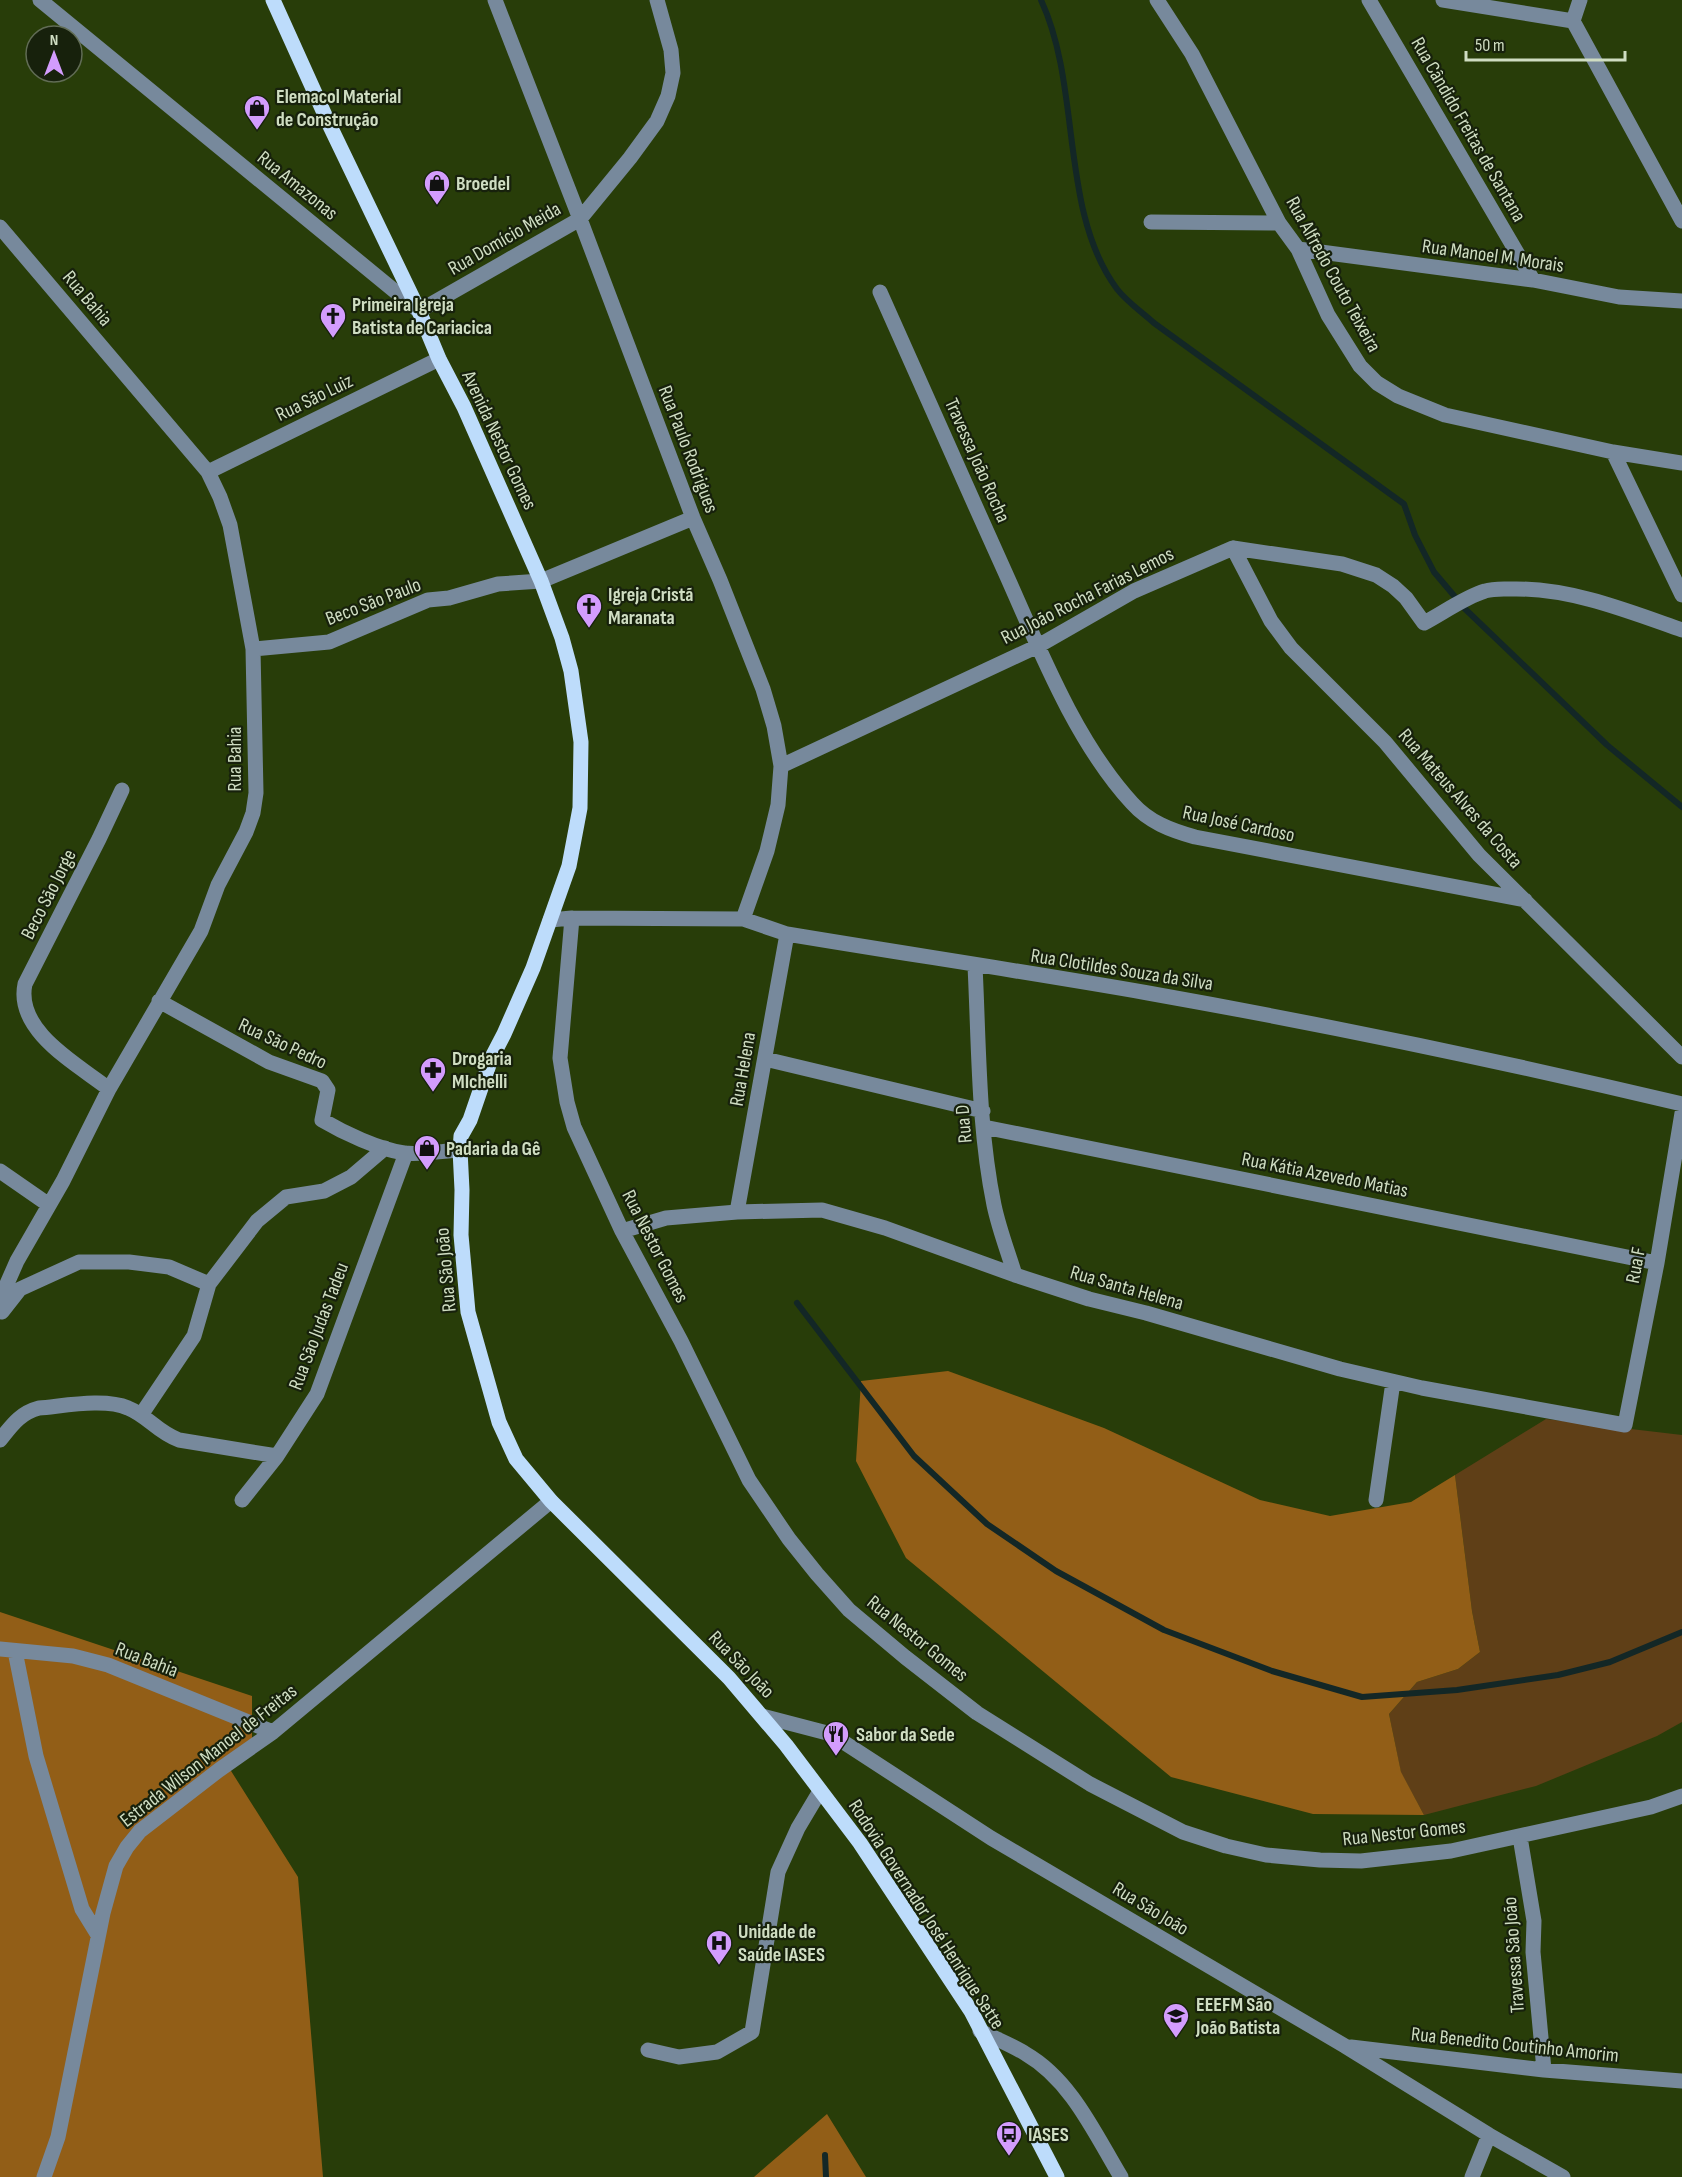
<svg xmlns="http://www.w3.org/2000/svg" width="1682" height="2177" font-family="'Sofia Sans Condensed',sans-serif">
<rect width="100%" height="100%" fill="#283d09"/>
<path fill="#5f3f17" d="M 1546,1419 L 1682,1435 L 1682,1722 L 1657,1736 L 1536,1786 L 1424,1815 L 1401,1773 L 1389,1714 L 1417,1682 L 1458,1669 L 1480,1652 L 1472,1611 L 1455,1475 Z"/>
<path fill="#925e17" d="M 948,1371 L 1104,1428 L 1260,1500 L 1330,1516 L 1411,1502 L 1455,1475 L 1472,1611 L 1480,1652 L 1458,1669 L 1417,1682 L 1389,1714 L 1401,1772 L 1424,1815 L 1313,1814 L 1171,1777 L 906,1558 L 856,1461 L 861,1381 Z
M 0,1612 L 252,1696 L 252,1742 L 226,1763 L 298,1877 L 323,2177 L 0,2177 Z
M 827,2114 L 866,2177 L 754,2177 Z"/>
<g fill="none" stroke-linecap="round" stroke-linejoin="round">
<path stroke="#132726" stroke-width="6" d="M 1041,0 C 1082,88 1059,211 1117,289 C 1127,302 1142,312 1154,323 L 1404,504 L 1415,535 L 1434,572 L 1456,598
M 1462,606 L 1607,745 L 1682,807
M 797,1303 L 914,1456 L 987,1524 L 1056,1571 L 1164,1630 L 1272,1671 L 1362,1697 L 1457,1690 L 1558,1675 L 1610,1662 L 1682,1632
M 825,2155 L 826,2177"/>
<path stroke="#77899c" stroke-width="15" d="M 40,0 L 419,311 L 580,219 L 630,158 L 657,121 L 668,96 L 673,73 L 671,50 L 657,0
M 495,0 L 580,219 L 693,518 L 720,580 L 763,689 L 774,726 L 781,766 L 778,805 L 767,851 L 743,919
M 1157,0 L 1192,54 L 1279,223 L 1298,249 L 1328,315 L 1360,366 L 1377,383 L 1398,396 L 1445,415 L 1613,452 L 1682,463
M 1369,0 L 1533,280
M 1443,0 L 1573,21
M 1573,21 L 1682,221
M 1573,21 L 1580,0
M 1151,222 L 1279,223
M 0,227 L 208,472 L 220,497 L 230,525 L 253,649 L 256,793 L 253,813 L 246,832 L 218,885 L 201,931 L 109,1089 L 63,1181 L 17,1261 L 6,1286 L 0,1311
M 1298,249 L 1533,280 L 1619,297 L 1682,301
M 880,292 C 922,386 963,479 1005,572 C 1039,648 1075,741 1132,803 C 1149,822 1170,830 1195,837 L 1525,900
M 1613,452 L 1682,595
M 208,472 L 439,359
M 1233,548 L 1271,621 L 1291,648 L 1385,742 L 1479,855 L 1682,1057
M 253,649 L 329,642 L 428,600 L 449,598 L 498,584 L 541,581 L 693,518
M 781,766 L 1038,646 L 1134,591 L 1233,548 L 1342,564 L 1376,575 L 1393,586 L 1406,598 L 1424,623 C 1443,613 1465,597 1485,591 C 1494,588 1504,589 1513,589 C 1571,588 1628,611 1682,630
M 572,918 L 560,1058 L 567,1102 L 574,1127 L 622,1231 L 681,1341 L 749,1480 L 789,1539 L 817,1574 L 849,1610 L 905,1657 L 977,1713 L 1090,1784 L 1183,1832 L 1226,1846 L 1266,1855 L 1320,1860 L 1361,1861 L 1451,1851 L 1651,1807 L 1682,1796
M 550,920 L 572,918 L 743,919 L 787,934 C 907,954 1028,972 1148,993 C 1328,1025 1505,1062 1682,1104
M 975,966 C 979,1045 978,1127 994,1205 C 999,1229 1008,1252 1015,1275
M 159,1001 L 269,1062 L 322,1081 L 328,1090 L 322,1120 C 344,1133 378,1149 404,1153 C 421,1155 442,1151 460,1150
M 765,1059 L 983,1111
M 109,1089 C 77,1064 15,1031 25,984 L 99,839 L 122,790
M 984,1127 L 1657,1263
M 0,1171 L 49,1205
M 737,1212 L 787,934
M 622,1231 L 666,1218 L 737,1212 L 822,1210 L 885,1228 L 1015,1275 L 1089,1299 L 1146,1313 L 1340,1369 L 1422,1388 L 1625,1425 L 1657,1263 L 1682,1113
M 2,1312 L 20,1289 L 79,1262 L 129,1262 L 169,1267 L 209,1284
M 141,1415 L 194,1336 L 209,1284 L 257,1221 L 286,1197 L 324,1191 L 351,1177 L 385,1148
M 0,1440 C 12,1425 20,1413 39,1408 C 64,1406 105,1398 128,1408 C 148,1416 157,1432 179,1440 L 277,1456
M 242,1500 L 277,1456 L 317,1394 L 406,1153
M 1376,1500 L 1393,1382
M 0,1649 L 73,1656 L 108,1665 L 273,1732
M 15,1651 L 36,1756 L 82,1909 L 98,1935
M 762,1716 L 831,1734 L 991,1838 L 1345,2046 L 1489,2135 L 1563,2177
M 1520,1837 L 1534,1921 L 1533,1952 L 1544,2070
M 980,2031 C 996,2039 1012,2045 1026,2054 C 1071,2080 1095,2134 1121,2177
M 1351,2047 L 1544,2070 L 1682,2081
M 648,2050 L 679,2057 L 717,2052 L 752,2032 L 778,1872 L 798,1828 L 820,1791
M 44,2177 L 58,2137 L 103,1913 L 116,1866 L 127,1847 L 140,1831 L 219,1770 L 273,1732 L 551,1501
M 1472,2177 L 1489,2135"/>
<path stroke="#bddcfb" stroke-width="15" d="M 273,0 L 329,124 L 419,311 L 439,359 L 464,407 L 541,581 L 562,638 L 571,671 L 581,742 L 580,808 L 569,866 L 533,968 L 504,1034 L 491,1059 L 470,1120 L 461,1136 L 460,1150 L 462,1190 L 461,1235 L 468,1312 L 499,1422 L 516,1459 L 551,1501 L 729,1678 L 786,1745 L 860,1843 L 971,2011 L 1057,2177"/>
</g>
<defs>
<g id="shop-pin" transform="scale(1.35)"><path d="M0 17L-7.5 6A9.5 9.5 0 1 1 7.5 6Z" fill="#d39cfd" stroke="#17210c"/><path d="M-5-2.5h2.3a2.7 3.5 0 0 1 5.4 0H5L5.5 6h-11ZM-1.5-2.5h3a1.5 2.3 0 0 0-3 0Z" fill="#111"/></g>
<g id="church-pin" transform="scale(1.35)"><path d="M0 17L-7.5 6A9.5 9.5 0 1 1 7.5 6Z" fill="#d39cfd" stroke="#17210c"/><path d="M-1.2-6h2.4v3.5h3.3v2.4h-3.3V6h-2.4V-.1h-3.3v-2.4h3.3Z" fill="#111"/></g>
<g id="pharmacy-pin" transform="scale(1.35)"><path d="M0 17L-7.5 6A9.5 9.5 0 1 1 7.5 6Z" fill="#d39cfd" stroke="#17210c"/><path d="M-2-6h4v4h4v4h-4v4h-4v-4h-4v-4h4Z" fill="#111"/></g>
<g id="restaurant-pin" transform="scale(1.35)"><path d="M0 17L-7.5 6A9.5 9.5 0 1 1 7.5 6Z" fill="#d39cfd" stroke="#17210c"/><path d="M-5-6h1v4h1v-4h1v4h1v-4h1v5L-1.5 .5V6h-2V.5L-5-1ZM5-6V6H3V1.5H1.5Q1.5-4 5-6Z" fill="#111"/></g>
<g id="hospital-pin" transform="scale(1.35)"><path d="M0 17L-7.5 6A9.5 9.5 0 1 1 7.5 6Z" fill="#d39cfd" stroke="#17210c"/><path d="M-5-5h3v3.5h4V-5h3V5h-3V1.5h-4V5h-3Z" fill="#111"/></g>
<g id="school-pin" transform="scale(1.35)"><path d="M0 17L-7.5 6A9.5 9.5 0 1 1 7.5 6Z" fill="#d39cfd" stroke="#17210c"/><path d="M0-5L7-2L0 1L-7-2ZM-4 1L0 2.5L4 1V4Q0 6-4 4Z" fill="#111"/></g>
<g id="bus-pin" transform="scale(1.35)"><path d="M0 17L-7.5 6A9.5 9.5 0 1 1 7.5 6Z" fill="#d39cfd" stroke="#17210c"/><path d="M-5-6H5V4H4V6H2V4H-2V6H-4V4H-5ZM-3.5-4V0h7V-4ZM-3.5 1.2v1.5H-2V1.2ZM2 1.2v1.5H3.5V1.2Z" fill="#111"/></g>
</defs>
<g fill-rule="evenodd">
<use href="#shop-pin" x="257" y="108"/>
<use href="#shop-pin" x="437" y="183"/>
<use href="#church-pin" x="333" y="316"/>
<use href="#church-pin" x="589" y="606"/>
<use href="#pharmacy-pin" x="433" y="1070"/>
<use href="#shop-pin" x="427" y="1148"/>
<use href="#restaurant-pin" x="836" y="1734"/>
<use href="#hospital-pin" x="719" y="1943"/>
<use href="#school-pin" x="1176" y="2016"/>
<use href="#bus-pin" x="1009" y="2134"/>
</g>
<g text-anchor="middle" stroke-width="4.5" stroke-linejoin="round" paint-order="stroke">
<g font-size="20" font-weight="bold" fill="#cfddc2" stroke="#17210c" text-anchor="start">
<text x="276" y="103">Elemacol Material<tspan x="276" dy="23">de Construção</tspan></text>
<text x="456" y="190">Broedel</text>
<text x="352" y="311">Primeira Igreja<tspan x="352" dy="23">Batista de Cariacica</tspan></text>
<text x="608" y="601">Igreja Cristã<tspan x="608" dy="23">Maranata</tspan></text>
<text x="452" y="1065">Drogaria<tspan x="452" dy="23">MIchelli</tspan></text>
<text x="446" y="1155">Padaria da Gê</text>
<text x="856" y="1741">Sabor da Sede</text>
<text x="738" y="1938">Unidade de<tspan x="738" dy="23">Saúde IASES</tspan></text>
<text x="1196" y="2011">EEEFM São<tspan x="1196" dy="23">João Batista</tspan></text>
<text x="1028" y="2141">IASES</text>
</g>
<g font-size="20" fill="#cfddc2" stroke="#17210c">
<text transform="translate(1469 129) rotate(60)" y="7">Rua Cândido Freitas de Santana</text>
<text transform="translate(298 185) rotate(39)" y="7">Rua Amazonas</text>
<text transform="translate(504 238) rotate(-30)" y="7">Rua Domício Meida</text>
<text transform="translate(1493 255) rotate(8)" y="7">Rua Manoel M. Morais</text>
<text transform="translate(1334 274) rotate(61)" y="7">Rua Alfredo Couto Teixeira</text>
<text transform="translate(88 298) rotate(50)" y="7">Rua Bahia</text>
<text transform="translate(314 397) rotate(-26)" y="7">Rua São Luiz</text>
<text transform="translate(500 440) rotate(65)" y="7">Avenida Nestor Gomes</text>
<text transform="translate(689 449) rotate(69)" y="7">Rua Paulo Rodrigues</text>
<text transform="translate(978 460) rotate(66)" y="7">Travessa João Rocha</text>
<text transform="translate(1087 595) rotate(-27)" y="7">Rua João Rocha Farias Lemos</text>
<text transform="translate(373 601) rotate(-21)" y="7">Beco São Paulo</text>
<text transform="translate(234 759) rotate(-90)" y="7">Rua Bahia</text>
<text transform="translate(1461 798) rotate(49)" y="7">Rua Mateus Alves da Costa</text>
<text transform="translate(1239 823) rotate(12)" y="7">Rua José Cardoso</text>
<text transform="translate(48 894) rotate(-63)" y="7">Beco São Jorge</text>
<text transform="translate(1122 969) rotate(9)" y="7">Rua Clotildes Souza da Silva</text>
<text transform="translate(283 1043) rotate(25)" y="7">Rua São Pedro</text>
<text transform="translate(742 1069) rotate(-80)" y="7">Rua Helena</text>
<text transform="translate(963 1124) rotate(-95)" y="7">Rua D</text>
<text transform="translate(1325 1174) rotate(11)" y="7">Rua Kátia Azevedo Matias</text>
<text transform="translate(656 1246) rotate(63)" y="7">Rua Nestor Gomes</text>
<text transform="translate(1635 1265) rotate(-79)" y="7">Rua F</text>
<text transform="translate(445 1270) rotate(-95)" y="7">Rua São João</text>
<text transform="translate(1127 1287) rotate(16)" y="7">Rua Santa Helena</text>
<text transform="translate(318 1326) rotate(-69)" y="7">Rua São Judas Tadeu</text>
<text transform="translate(918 1638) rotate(39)" y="7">Rua Nestor Gomes</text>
<text transform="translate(147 1659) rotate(21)" y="7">Rua Bahia</text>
<text transform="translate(742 1664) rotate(46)" y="7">Rua São João</text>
<text transform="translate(208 1755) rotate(-38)" y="7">Estrada Wilson Manoel de Freitas</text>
<text transform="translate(1404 1832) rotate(-6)" y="7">Rua Nestor Gomes</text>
<text transform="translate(1151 1908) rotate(31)" y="7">Rua São João</text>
<text transform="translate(927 1914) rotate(57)" y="7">Rodovia Governador José Henrique Sette</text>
<text transform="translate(1513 1955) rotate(-94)" y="7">Travessa São João</text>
<text transform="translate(1515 2044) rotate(6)" y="7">Rua Benedito Coutinho Amorim</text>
</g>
</g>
<g transform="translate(54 54)"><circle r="28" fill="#17210c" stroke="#616c55" stroke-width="1.5"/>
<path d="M0-4.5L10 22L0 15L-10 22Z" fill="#d39cfd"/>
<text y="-9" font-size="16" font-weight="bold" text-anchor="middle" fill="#cfddc2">N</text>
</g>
<path d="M1466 51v9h159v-9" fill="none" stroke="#cfddc2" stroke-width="3"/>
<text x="1475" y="51" font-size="18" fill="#cfddc2" stroke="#17210c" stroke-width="4.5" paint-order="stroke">50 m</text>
</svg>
